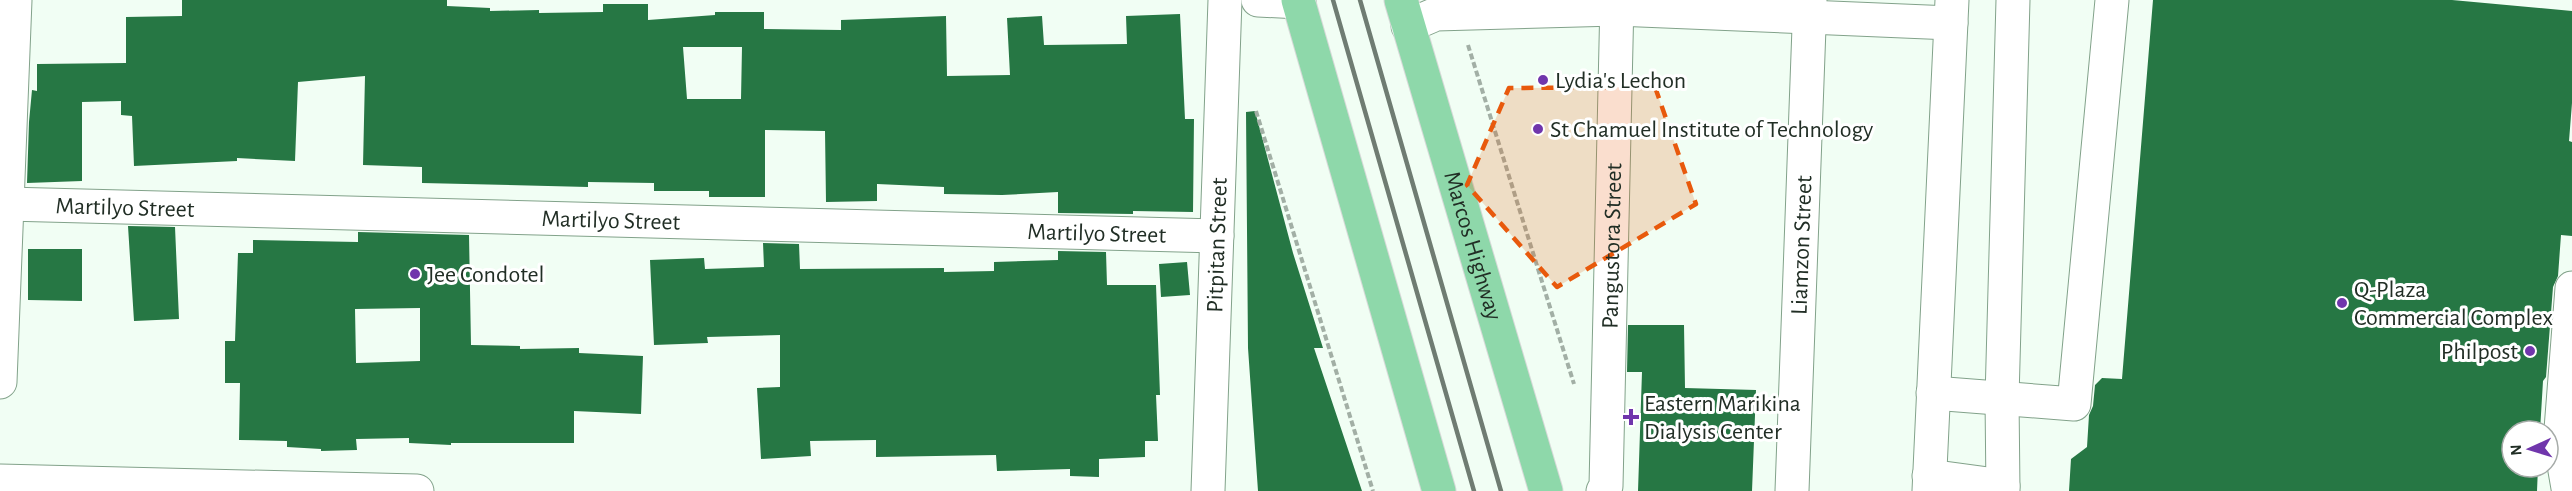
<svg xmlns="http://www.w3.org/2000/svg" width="2572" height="491" font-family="'Alegreya Sans',sans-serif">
<rect width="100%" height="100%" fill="#f1fef4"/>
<path fill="#267744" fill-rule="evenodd" d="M 182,0 L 447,0 L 447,6 L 490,8 L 490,11 L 539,10 L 539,13 L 603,12 L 603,4 L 648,4 L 648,20 L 715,15 L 715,12 L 764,12 L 764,29 L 841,30 L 841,20 L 946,16 L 947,76 L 1010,75 L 1007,18 L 1042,16 L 1044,45 L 1127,44 L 1126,16 L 1180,14 L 1185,119 L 1194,119 L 1193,212 L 1133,211 L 1133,214 L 1058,213 L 1058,192 L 1002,195 L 944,194 L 944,187 L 877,184 L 877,201 L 826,202 L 825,131 L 765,130 L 765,197 L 709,197 L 709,191 L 654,191 L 654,183 L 588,182 L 588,187 L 422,183 L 422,167 L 363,165 L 365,76 L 298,82 L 295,161 L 237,158 L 237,161 L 134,166 L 132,116 L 121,115 L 121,101 L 82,102 L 82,181 L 27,183 L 29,122 L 32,90 L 37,91 L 37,64 L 126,63 L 126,17 L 182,16 ZM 683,47 L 742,47 L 741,99 L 687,99 Z
M 2153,0 L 2452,0 L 2572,11 L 2572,103 L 2569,141 L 2572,142 L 2572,236 L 2561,235 L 2558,276 L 2553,287 L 2546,377 L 2543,381 L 2540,431 L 2512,431 L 2512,467 L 2538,467 L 2537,491 L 2069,491 L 2071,459 L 2087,447 L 2089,415 L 2093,406 L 2095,385 L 2102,378 L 2122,379 Z
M 1255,111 L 1293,253 L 1323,348 L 1314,348 L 1362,491 L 1258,491 L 1248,348 L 1246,112 Z
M 128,226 L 175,227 L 179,319 L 134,321 Z
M 358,232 L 469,235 L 471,345 L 520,346 L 520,349 L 579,348 L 579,353 L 643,356 L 641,414 L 574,411 L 574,443 L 451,443 L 451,445 L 409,443 L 409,438 L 356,439 L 357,450 L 321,451 L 321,449 L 287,447 L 287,441 L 239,440 L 240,383 L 225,383 L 225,341 L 235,341 L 238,253 L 253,253 L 253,240 L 358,242 ZM 420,308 L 420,361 L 356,363 L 355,309 Z
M 763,243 L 799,244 L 800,269 L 944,268 L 944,272 L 994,271 L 994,262 L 1058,260 L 1058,251 L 1106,252 L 1107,285 L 1156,285 L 1160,395 L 1156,395 L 1158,441 L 1145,441 L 1145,457 L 1099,459 L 1099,477 L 1070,476 L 1070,469 L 997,471 L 996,455 L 876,457 L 876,440 L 810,441 L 811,456 L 761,459 L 757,388 L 780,387 L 780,335 L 707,337 L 708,343 L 654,345 L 650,260 L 704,258 L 705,269 L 764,267 Z
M 28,249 L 82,249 L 82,301 L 28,300 Z
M 1187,262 L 1190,295 L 1161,297 L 1159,264 Z
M 1628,325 L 1684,325 L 1685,388 L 1756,390 L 1752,491 L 1638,491 L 1642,372 L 1627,372 Z"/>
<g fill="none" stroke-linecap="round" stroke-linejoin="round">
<g stroke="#82a28a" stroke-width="35">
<g id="minor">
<path d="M 1258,0 L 1299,2"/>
<path d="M 1408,26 L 1436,14 L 1616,9 L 1951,23"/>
<path id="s1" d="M 7,204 L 1217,236"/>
<path d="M 0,382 L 15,0"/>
<path d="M 1933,393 L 2074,404 L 2112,0"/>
<path d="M 1929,476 L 2003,486"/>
<path d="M 0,481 L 417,491"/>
<path id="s2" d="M 1208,491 L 1225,0"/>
<path id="s3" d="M 1603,491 L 1606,486 L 1617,0"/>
<path id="s4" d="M 1792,491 L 1810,0"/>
<path d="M 1929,491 L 1952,0"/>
<path d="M 2003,491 L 2002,398 L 2013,0"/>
<path d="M 2571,491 L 2568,488 L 2560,442 L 2572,288"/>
</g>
</g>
<g stroke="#d7d9d8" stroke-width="35">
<g id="major">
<path d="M 1298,0 L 1439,491"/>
<path id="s5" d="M 1401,0 L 1546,491"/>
</g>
</g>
<path stroke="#a2afa5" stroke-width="4" stroke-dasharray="6 3" stroke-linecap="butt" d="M 1468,45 L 1574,384
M 1256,111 L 1373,491"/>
<use href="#minor" stroke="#fff" stroke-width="33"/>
<use href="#major" stroke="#8ed8aa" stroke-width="33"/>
<path stroke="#6f7c72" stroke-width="4.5" d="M 1333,0 L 1474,491
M 1360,0 L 1501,491"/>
</g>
<path fill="#e8590c" fill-opacity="0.2" stroke="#e8590c" stroke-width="4.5" stroke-dasharray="12 8" stroke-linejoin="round" d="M 1655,87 L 1696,204 L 1557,287 L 1467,185 L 1509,88 Z"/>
<g fill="#7036ac" stroke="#fff" stroke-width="2">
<circle cx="1543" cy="80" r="6"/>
<circle cx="1538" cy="129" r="6"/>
<circle cx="415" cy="274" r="6"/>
<circle cx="2342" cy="303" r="6"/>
<circle cx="2530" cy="351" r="6"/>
<path d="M1628 408h6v6h6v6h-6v6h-6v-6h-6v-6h6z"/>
</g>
<g text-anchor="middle" stroke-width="6" stroke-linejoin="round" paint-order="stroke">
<g font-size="24" fill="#212e25" stroke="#fff" text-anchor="start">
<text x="1555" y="88">Lydia's Lechon</text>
<text x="1550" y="137">St Chamuel Institute of Technology</text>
<text x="427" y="282">Jee Condotel</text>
<text x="2354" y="297">Q-Plaza<tspan x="2354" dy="28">Commercial Complex</tspan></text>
<text x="2518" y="359" text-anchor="end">Philpost</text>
<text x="1644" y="411">Eastern Marikina<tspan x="1644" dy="28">Dialysis Center</tspan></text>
</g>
<g font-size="24" fill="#212e25" stroke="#fff">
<text dy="8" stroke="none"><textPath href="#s1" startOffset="118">Martilyo Street</textPath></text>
<text dy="8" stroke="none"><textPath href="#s1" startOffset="604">Martilyo Street</textPath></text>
<text dy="8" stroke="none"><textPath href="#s1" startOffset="1090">Martilyo Street</textPath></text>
<text dy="8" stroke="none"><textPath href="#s4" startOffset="246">Liamzon Street</textPath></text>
<text dy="8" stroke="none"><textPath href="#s2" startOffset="246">Pitpitan Street</textPath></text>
<text dy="8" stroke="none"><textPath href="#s5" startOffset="256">Marcos Highway</textPath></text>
<text dy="8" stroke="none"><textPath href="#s3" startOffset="246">Pangustora Street</textPath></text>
</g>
</g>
<g transform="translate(2530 449) rotate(266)"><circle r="28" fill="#ffffff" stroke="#a6aba8" stroke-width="1.5"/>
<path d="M0-4.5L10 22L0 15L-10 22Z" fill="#7036ac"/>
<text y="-9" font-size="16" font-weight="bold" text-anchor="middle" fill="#212e25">N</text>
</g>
</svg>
